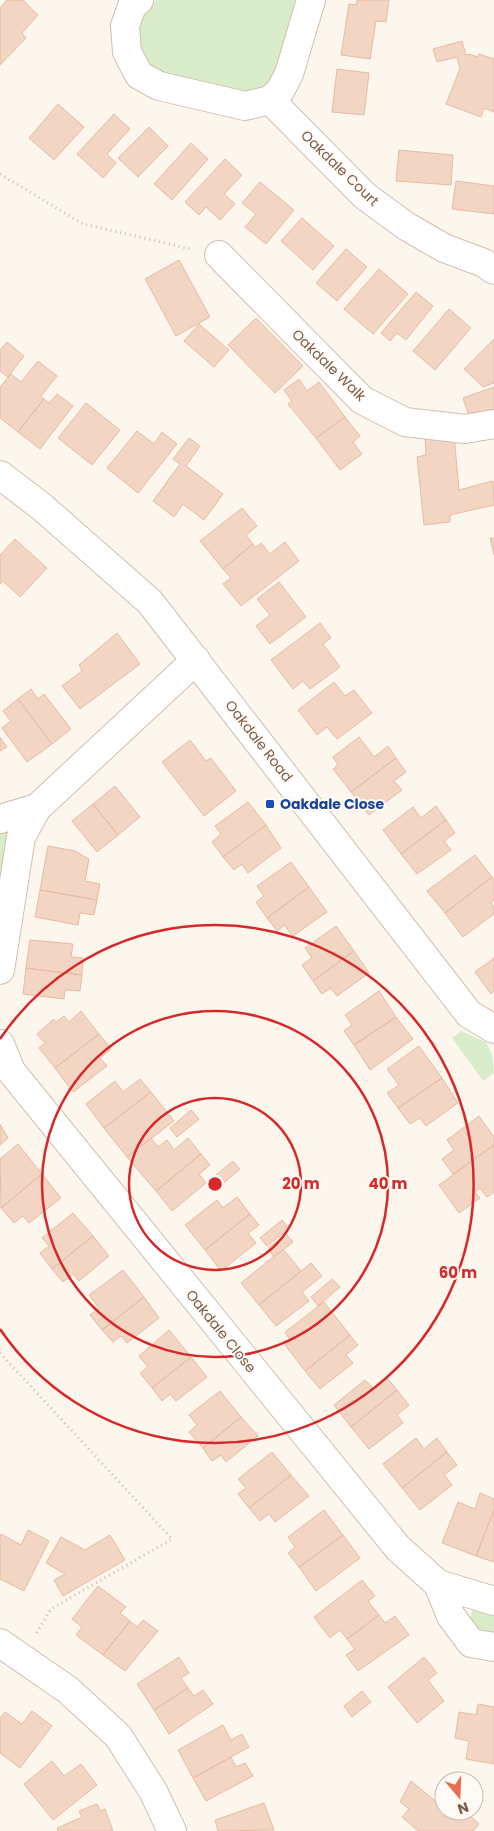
<svg xmlns="http://www.w3.org/2000/svg" width="494" height="1831" font-family="Poppins,sans-serif">
<rect width="100%" height="100%" fill="#fdf6ec"/>
<path fill="#d8ecc9" d="M 156,0 L 299,0 L 279,69 L 264,90 L 245,95 L 163,75 L 148,66 L 138,48 L 137,27 L 143,12 Z
M 0,828 L 11,830 L 0,900 Z
M 461,1031 L 486,1042 L 492,1055 L 494,1073 L 483,1081 L 452,1038 Z
M 477,1607 L 494,1611 L 494,1638 L 474,1628 L 470,1618 L 472,1611 Z"/>
<path fill="#f3d5c3" stroke="#e6bba3" d="M 7,0 L 23,0 L 38,15 L 22,33 L 26,38 L 0,65 L 0,8 Z
M 357,0 L 389,0 L 386,22 L 376,21 L 370,59 L 341,55 L 349,4 L 356,5 Z
M 462,41 L 466,55 L 469,54 L 478,57 L 479,54 L 494,59 L 494,112 L 484,108 L 481,117 L 446,104 L 460,69 L 457,57 L 437,62 L 433,49 Z
M 337,69 L 369,73 L 364,115 L 332,112 Z
M 58,104 L 84,127 L 54,160 L 29,138 Z
M 114,114 L 130,129 L 107,154 L 116,163 L 103,178 L 77,154 Z
M 149,127 L 168,146 L 138,177 L 118,158 Z
M 191,143 L 208,159 L 172,200 L 154,184 Z
M 399,150 L 453,155 L 451,185 L 396,181 Z
M 225,159 L 242,175 L 224,194 L 235,204 L 220,220 L 206,207 L 199,215 L 185,202 Z
M 456,181 L 494,186 L 494,214 L 452,209 Z
M 260,182 L 294,210 L 266,244 L 245,227 L 256,214 L 242,203 Z
M 302,218 L 334,246 L 313,270 L 281,241 Z
M 346,249 L 367,267 L 337,301 L 316,283 Z
M 179,260 L 210,317 L 176,336 L 145,279 Z
M 379,269 L 408,294 L 373,334 L 344,309 Z
M 416,292 L 433,306 L 406,340 L 397,333 L 390,341 L 381,333 Z
M 449,309 L 471,328 L 435,370 L 413,351 Z
M 256,318 L 303,366 L 275,393 L 228,345 Z
M 199,324 L 229,350 L 214,367 L 184,341 Z
M 494,339 L 494,383 L 483,387 L 464,369 Z
M 7,342 L 24,356 L 8,377 L 0,371 L 0,350 Z
M 38,361 L 57,376 L 41,396 L 44,399 L 18,432 L 0,418 L 0,387 L 11,374 L 21,382 Z
M 299,379 L 307,391 L 319,382 L 345,417 L 316,438 L 288,404 L 292,401 L 284,390 Z
M 494,387 L 494,414 L 471,422 L 463,398 Z
M 57,394 L 73,406 L 40,449 L 18,432 L 44,399 L 49,403 Z
M 86,403 L 120,430 L 92,465 L 58,438 Z
M 345,417 L 360,436 L 353,442 L 362,454 L 340,470 L 316,438 Z
M 137,431 L 154,444 L 162,432 L 177,444 L 138,493 L 107,468 Z
M 454,435 L 459,490 L 493,481 L 494,505 L 450,515 L 450,522 L 424,525 L 417,457 L 426,455 L 425,438 Z
M 189,438 L 200,446 L 186,466 L 223,494 L 204,520 L 183,504 L 174,517 L 153,501 L 180,464 L 173,459 Z
M 242,508 L 257,526 L 246,535 L 253,544 L 223,569 L 200,541 Z
M 490,538 L 494,538 L 494,555 Z
M 15,539 L 47,568 L 20,597 L 3,581 L 0,584 L 0,555 Z
M 285,542 L 299,561 L 241,606 L 223,584 L 231,578 L 223,569 L 253,544 L 255,548 L 261,543 L 270,554 Z
M 279,582 L 306,617 L 270,644 L 256,626 L 270,615 L 257,599 Z
M 320,623 L 331,638 L 323,644 L 340,667 L 310,689 L 303,681 L 293,689 L 271,660 Z
M 117,633 L 140,664 L 80,709 L 62,686 L 82,671 L 79,665 Z
M 334,682 L 345,696 L 354,690 L 372,713 L 337,739 L 327,727 L 317,735 L 298,710 Z
M 31,689 L 38,699 L 44,694 L 71,729 L 52,744 L 18,699 Z
M 18,699 L 52,744 L 27,762 L 2,728 L 11,721 L 3,711 Z
M 0,737 L 7,747 L 0,751 Z
M 359,737 L 374,757 L 388,746 L 396,758 L 351,792 L 333,769 L 338,765 L 333,757 Z
M 190,740 L 206,761 L 211,758 L 236,791 L 204,816 L 162,762 Z
M 396,758 L 406,772 L 394,781 L 402,790 L 369,815 L 351,792 Z
M 115,786 L 140,817 L 118,835 L 93,804 Z
M 248,802 L 266,825 L 223,857 L 212,842 L 221,834 L 215,826 Z
M 93,804 L 118,835 L 97,852 L 72,821 Z
M 436,806 L 446,820 L 401,854 L 383,830 L 413,807 L 421,818 Z
M 446,820 L 455,833 L 444,841 L 451,850 L 417,874 L 401,854 Z
M 266,825 L 281,848 L 248,873 L 242,864 L 234,870 L 223,857 Z
M 48,846 L 75,851 L 89,859 L 85,881 L 100,884 L 97,900 L 40,890 Z
M 475,855 L 492,877 L 445,913 L 427,891 Z
M 291,862 L 309,887 L 267,918 L 256,902 L 264,896 L 257,886 Z
M 492,877 L 494,880 L 494,900 L 491,903 L 494,907 L 494,914 L 463,937 L 445,913 Z
M 309,887 L 327,912 L 293,936 L 284,925 L 277,931 L 267,918 Z
M 40,890 L 97,900 L 94,915 L 80,913 L 78,925 L 35,917 Z
M 336,926 L 354,951 L 313,981 L 302,965 L 312,958 L 305,948 Z
M 30,940 L 73,944 L 71,957 L 83,958 L 82,975 L 26,968 Z
M 354,951 L 369,973 L 337,996 L 331,988 L 322,994 L 313,981 Z
M 494,958 L 494,991 L 491,994 L 475,972 Z
M 26,968 L 82,975 L 80,991 L 65,990 L 64,999 L 23,994 Z
M 379,991 L 396,1017 L 354,1045 L 344,1031 L 352,1025 L 345,1015 Z
M 81,1011 L 99,1034 L 55,1068 L 39,1048 L 45,1043 L 37,1034 L 54,1019 L 56,1022 L 64,1016 L 69,1022 Z
M 396,1017 L 413,1039 L 370,1070 L 354,1045 Z
M 99,1034 L 111,1049 L 100,1058 L 107,1066 L 73,1092 L 55,1068 Z
M 419,1046 L 442,1078 L 398,1108 L 387,1093 L 399,1085 L 387,1069 Z
M 442,1078 L 458,1103 L 426,1126 L 420,1118 L 410,1124 L 398,1108 Z
M 140,1079 L 151,1092 L 104,1128 L 86,1104 L 115,1081 L 123,1092 Z
M 151,1092 L 174,1121 L 127,1157 L 104,1128 Z
M 191,1110 L 199,1119 L 177,1137 L 170,1128 Z
M 479,1116 L 494,1137 L 494,1145 L 453,1174 L 442,1159 L 454,1150 L 447,1140 Z
M 0,1124 L 8,1138 L 0,1145 Z
M 151,1138 L 158,1147 L 167,1140 L 174,1150 L 188,1138 L 201,1154 L 156,1191 L 127,1157 Z
M 18,1144 L 42,1174 L 1,1208 L 0,1159 Z
M 494,1145 L 494,1192 L 487,1197 L 480,1188 L 475,1192 L 480,1198 L 459,1213 L 439,1185 Z
M 201,1154 L 210,1165 L 199,1174 L 206,1183 L 172,1211 L 156,1191 Z
M 233,1161 L 240,1169 L 219,1187 L 211,1179 Z
M 42,1174 L 61,1198 L 29,1223 L 23,1216 L 14,1223 L 1,1208 Z
M 237,1197 L 250,1214 L 205,1250 L 185,1225 L 217,1200 L 223,1208 Z
M 73,1213 L 93,1236 L 52,1269 L 40,1253 L 49,1246 L 42,1238 Z
M 250,1214 L 259,1225 L 248,1233 L 256,1243 L 221,1271 L 205,1250 Z
M 282,1220 L 289,1229 L 267,1246 L 260,1238 Z
M 286,1234 L 293,1242 L 274,1257 L 268,1248 Z
M 93,1236 L 109,1256 L 79,1281 L 73,1274 L 63,1282 L 52,1269 Z
M 283,1249 L 301,1271 L 259,1305 L 241,1283 Z
M 311,1263 L 322,1276 L 302,1292 L 309,1301 L 276,1326 L 259,1305 Z
M 123,1270 L 144,1297 L 102,1330 L 90,1315 L 99,1308 L 89,1295 Z
M 332,1279 L 340,1287 L 318,1306 L 311,1297 Z
M 144,1297 L 159,1318 L 127,1343 L 121,1336 L 113,1342 L 102,1330 Z
M 324,1302 L 350,1335 L 305,1371 L 285,1345 L 291,1341 L 285,1332 Z
M 169,1330 L 191,1357 L 152,1388 L 140,1373 L 148,1367 L 139,1356 Z
M 350,1335 L 358,1345 L 346,1355 L 353,1363 L 320,1389 L 305,1371 Z
M 191,1357 L 207,1377 L 176,1401 L 170,1394 L 162,1401 L 152,1388 Z
M 386,1377 L 397,1390 L 351,1427 L 334,1405 L 365,1380 L 373,1388 Z
M 397,1390 L 409,1405 L 397,1415 L 403,1423 L 369,1449 L 351,1427 Z
M 220,1391 L 241,1417 L 203,1448 L 189,1432 L 197,1425 L 189,1415 Z
M 241,1417 L 258,1436 L 226,1462 L 221,1455 L 212,1461 L 203,1448 Z
M 416,1438 L 424,1449 L 437,1438 L 447,1452 L 402,1488 L 383,1464 Z
M 272,1452 L 291,1475 L 249,1508 L 238,1494 L 246,1488 L 238,1479 Z
M 447,1452 L 457,1465 L 444,1475 L 452,1485 L 420,1510 L 402,1488 Z
M 291,1475 L 309,1496 L 275,1522 L 269,1514 L 260,1521 L 249,1508 Z
M 480,1493 L 494,1499 L 494,1510 L 476,1556 L 442,1543 L 458,1502 L 475,1509 Z
M 324,1510 L 343,1535 L 299,1567 L 288,1553 L 295,1547 L 288,1537 Z
M 494,1510 L 494,1562 L 476,1556 Z
M 28,1530 L 49,1541 L 24,1591 L 0,1579 L 0,1537 L 1,1534 L 21,1545 Z
M 110,1535 L 125,1560 L 63,1596 L 54,1580 L 65,1574 L 46,1563 L 61,1537 L 85,1550 Z
M 343,1535 L 360,1558 L 316,1591 L 299,1567 Z
M 362,1580 L 375,1596 L 368,1601 L 379,1615 L 347,1639 L 340,1630 L 330,1638 L 314,1617 Z
M 98,1586 L 126,1607 L 120,1613 L 130,1621 L 103,1655 L 76,1635 L 82,1627 L 72,1619 Z
M 379,1615 L 385,1623 L 395,1616 L 409,1635 L 358,1671 L 346,1655 L 355,1649 L 347,1639 Z
M 143,1620 L 158,1631 L 125,1671 L 103,1655 L 130,1621 L 137,1627 Z
M 179,1657 L 189,1673 L 181,1678 L 188,1688 L 154,1710 L 137,1684 Z
M 424,1657 L 437,1673 L 428,1680 L 444,1701 L 417,1723 L 388,1687 Z
M 188,1688 L 194,1696 L 203,1690 L 213,1704 L 169,1734 L 154,1710 Z
M 362,1691 L 371,1702 L 352,1717 L 344,1706 Z
M 478,1704 L 494,1707 L 494,1764 L 466,1759 L 469,1741 L 455,1738 L 459,1712 L 476,1715 Z
M 32,1711 L 52,1726 L 20,1768 L 0,1753 L 0,1718 L 5,1712 L 22,1724 Z
M 223,1725 L 231,1740 L 242,1734 L 249,1747 L 193,1778 L 178,1750 Z
M 231,1757 L 236,1767 L 245,1763 L 253,1776 L 206,1801 L 193,1778 Z
M 52,1761 L 64,1776 L 81,1764 L 97,1785 L 53,1820 L 24,1784 Z
M 411,1781 L 444,1808 L 444,1811 L 465,1811 L 479,1824 L 473,1831 L 418,1831 L 402,1817 L 409,1809 L 400,1802 Z
M 264,1803 L 274,1830 L 218,1831 L 215,1820 Z
M 97,1804 L 100,1811 L 105,1809 L 113,1831 L 58,1831 L 57,1828 L 82,1817 L 79,1811 Z"/>
<g fill="none" stroke-linecap="round" stroke-linejoin="round">
<g stroke="#d1beb0" stroke-width="30">
<path id="minor" d="M 139,0 L 132,6 L 125,26 L 127,52 L 139,75 L 159,86 L 245,106 L 270,100 L 280,91 L 289,74 L 311,0
M 270,100 L 365,196 L 406,226 L 444,248 L 484,263 L 494,270
M 219,255 L 362,400 L 405,422 L 465,429 L 494,424
M 0,475 L 42,507 L 150,602 L 469,1014 L 494,1029
M 0,819 L 37,808
M 0,970 L 21,837 L 37,808 L 196,660
M 0,1044 L 11,1071 L 398,1548 L 438,1584 L 494,1601
M 438,1584 L 451,1616 L 471,1643 L 494,1647
M 0,1643 L 68,1690 L 118,1736 L 153,1791 L 172,1831"/>
</g>
<path stroke="#d9b8a5" stroke-width="3" stroke-dasharray="1 4" stroke-linecap="butt" d="M 0,174 L 83,224 L 191,249
M 0,1353 L 172,1539 L 51,1609 L 36,1634"/>
<use href="#minor" stroke="#fff" stroke-width="28"/>
</g>
<g fill="none" stroke="#d62828" stroke-width="2.5">
<circle cx="215" cy="1184" r="86"/>
<circle cx="215" cy="1184" r="173"/>
<path d="M0 1039A259 259 0 1 1 0 1329"/>
</g>
<rect fill="#1a4fb4" stroke="#fffaf3" stroke-width="2" x="265" y="799" width="10" height="10" rx="2.5"/>
<g text-anchor="middle" stroke-width="4" stroke-linejoin="round" paint-order="stroke">
<g font-size="14" fill="#7a5c4d" stroke="#fffaf3">
<text transform="translate(340 168) rotate(44)" y="5">Oakdale Court</text>
<text transform="translate(329 365) rotate(44)" y="5">Oakdale Walk</text>
<text transform="translate(259 741) rotate(52)" y="5">Oakdale Road</text>
<text transform="translate(221 1331) rotate(51)" y="5">Oakdale Close</text>
</g>
<g font-size="14" font-weight="bold" fill="#164399" stroke="#fffaf3" text-anchor="start">
<text x="280" y="809">Oakdale Close</text>
</g>
</g>
<circle cx="215" cy="1184" r="8" fill="#d62828" stroke="#fffaf3" stroke-width="2.5"/>
<g font-size="15" text-anchor="middle" font-weight="bold" fill="#d62828" stroke="#fffaf3" stroke-width="4" stroke-linejoin="round" paint-order="stroke">
<text x="301" y="1189">20 m</text>
<text x="388" y="1189">40 m</text>
<text x="458" y="1278">60 m</text>
</g>
<g transform="translate(459 1796) rotate(161)"><circle r="24" fill="#fffaf3" stroke="#cabbb1"/>
<path d="M0-4L9 19L0 12L-9 19Z" fill="#e76f51"/>
<text y="-8" font-size="14" font-weight="bold" text-anchor="middle" fill="#7a5c4d">N</text>
</g>
</svg>
